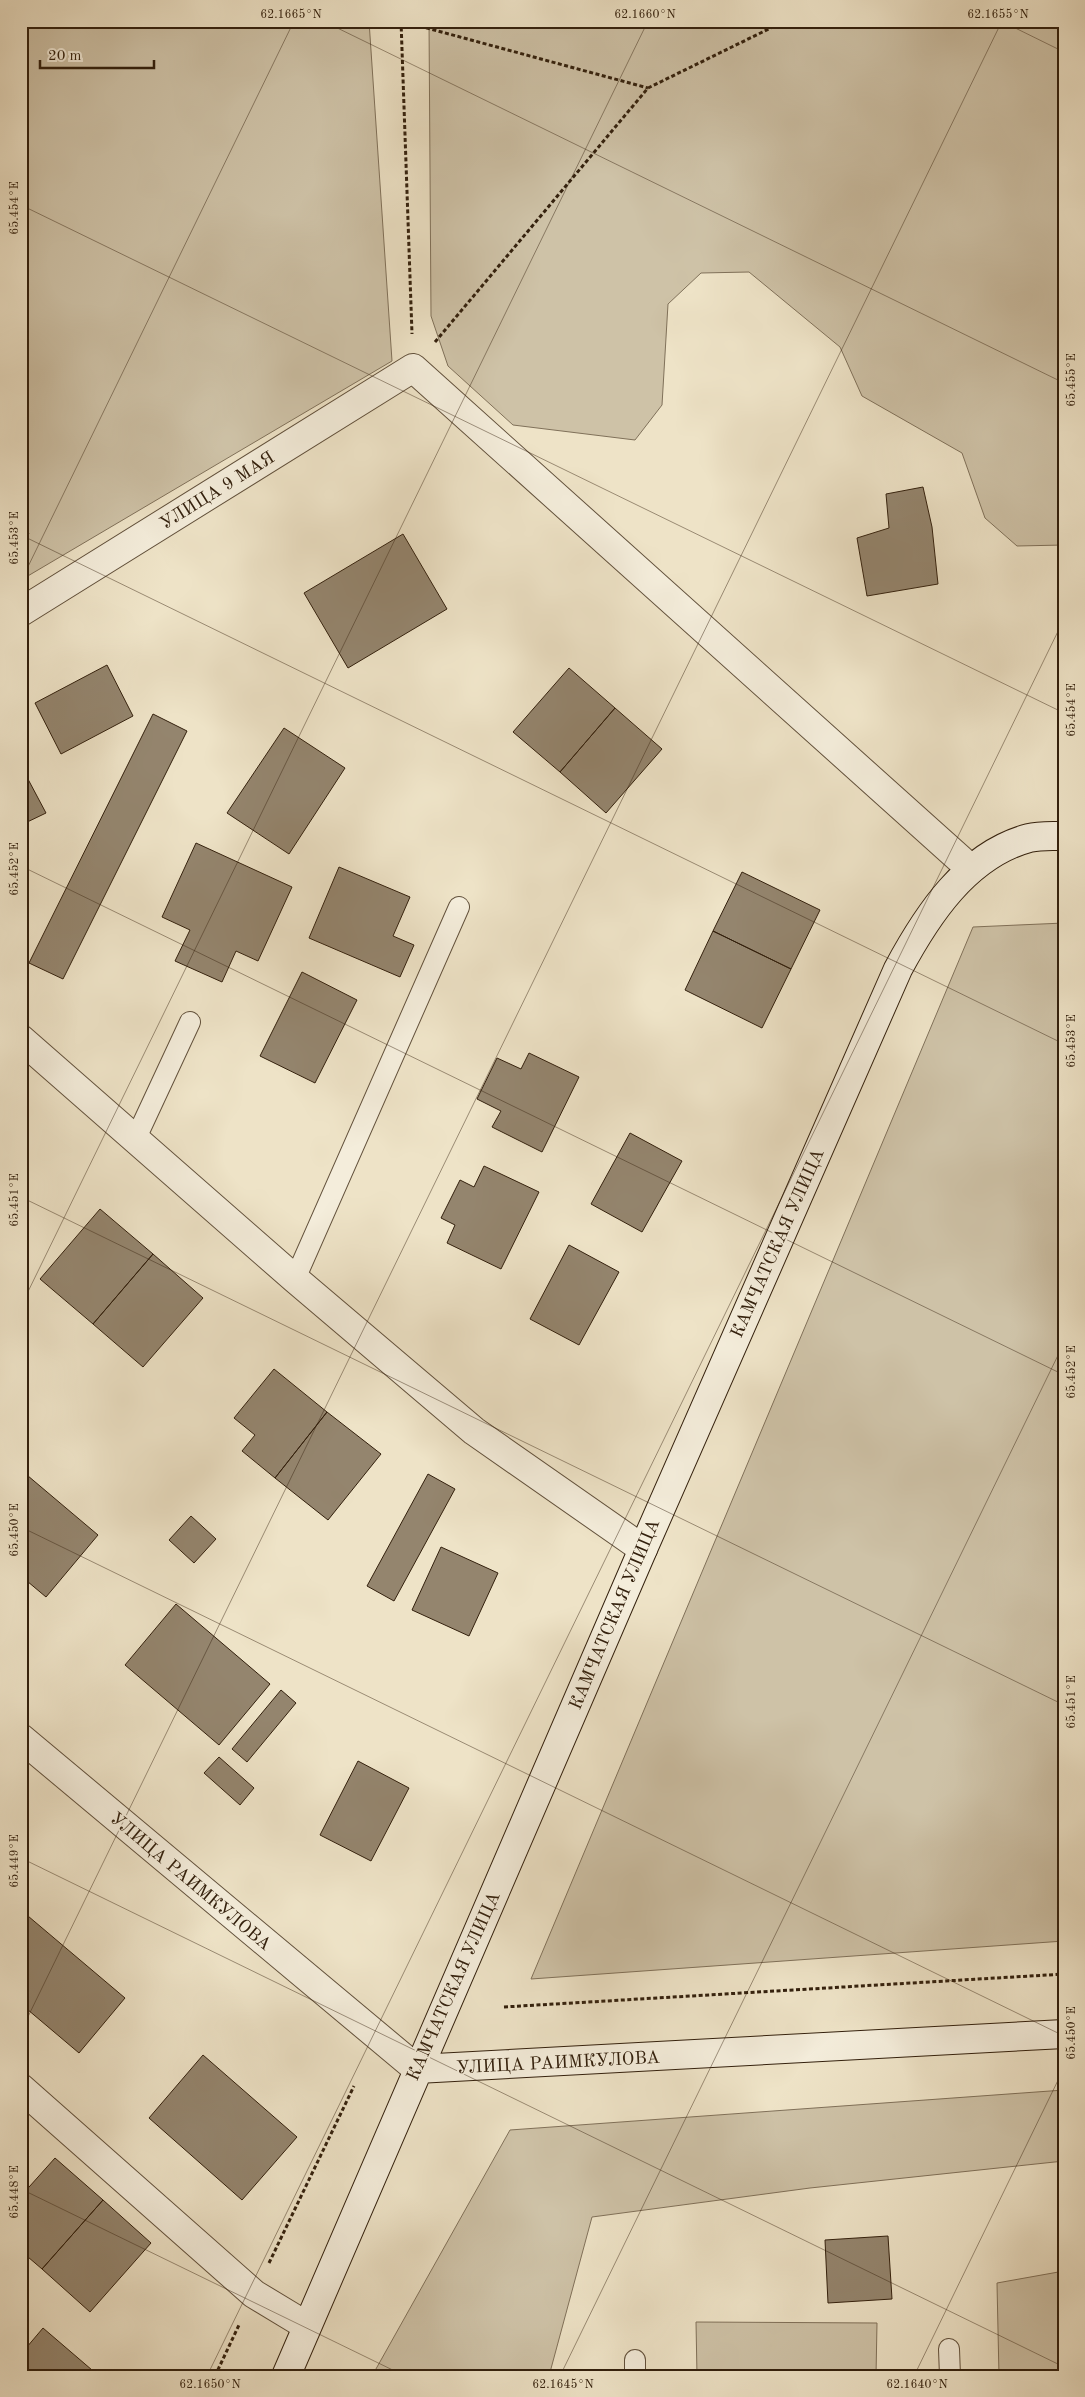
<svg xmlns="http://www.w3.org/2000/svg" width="1085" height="2397" font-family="'Old Standard TT',serif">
<rect width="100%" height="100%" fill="#eee3c7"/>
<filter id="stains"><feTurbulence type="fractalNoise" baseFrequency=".004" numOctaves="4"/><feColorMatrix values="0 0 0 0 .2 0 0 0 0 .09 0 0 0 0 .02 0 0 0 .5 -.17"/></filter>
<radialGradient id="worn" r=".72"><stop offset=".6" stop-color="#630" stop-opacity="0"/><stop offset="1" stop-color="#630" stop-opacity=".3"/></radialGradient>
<path fill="#cec2a7" stroke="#80715a" d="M 21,21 L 369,21 L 392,361 L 21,580 Z
M 429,21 L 1064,21 L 1064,545 L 1017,546 L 985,518 L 962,453 L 862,396 L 840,347 L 749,272 L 701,273 L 668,304 L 662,405 L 635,440 L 513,425 L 448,366 L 431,316 Z
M 1064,923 L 1064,1941 L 531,1979 L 973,927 Z
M 1064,2090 L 1064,2161 L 810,2188 L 592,2217 L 549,2376 L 372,2376 L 510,2130 Z
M 1064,2271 L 1064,2376 L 999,2376 L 997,2283 Z
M 696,2322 L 877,2323 L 876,2376 L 697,2376 Z"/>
<path fill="#94856e" stroke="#33200d" d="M 923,487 L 932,527 L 938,584 L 867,596 L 857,538 L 889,528 L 886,494 Z
M 21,520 L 29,534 L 21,538 Z
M 403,534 L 447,609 L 348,668 L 304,593 Z
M 107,665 L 133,716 L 61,754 L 35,703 Z
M 569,668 L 615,708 L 560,772 L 513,732 Z
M 615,708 L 662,749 L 606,813 L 560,772 Z
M 153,714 L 187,731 L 63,979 L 29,963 Z
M 284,728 L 345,768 L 289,854 L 227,813 Z
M 21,766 L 46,813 L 21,825 Z
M 196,843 L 292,887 L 258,961 L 236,951 L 222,982 L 175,961 L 190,930 L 162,917 Z
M 339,867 L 410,897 L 393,936 L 414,945 L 400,977 L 309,938 Z
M 742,872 L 820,910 L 791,969 L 713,931 Z
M 713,931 L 791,969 L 762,1028 L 685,990 Z
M 302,972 L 357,1000 L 315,1083 L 260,1056 Z
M 529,1053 L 579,1077 L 542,1152 L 492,1127 L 501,1111 L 477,1099 L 497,1058 L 521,1069 Z
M 630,1133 L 682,1161 L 642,1232 L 591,1204 Z
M 484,1166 L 539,1192 L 501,1269 L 447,1243 L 455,1225 L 441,1218 L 460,1180 L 474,1187 Z
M 100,1209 L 153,1254 L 93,1324 L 40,1279 Z
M 569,1245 L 619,1272 L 579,1345 L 530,1319 Z
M 153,1254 L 203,1298 L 143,1367 L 93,1324 Z
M 274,1369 L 327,1412 L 275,1478 L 242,1451 L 255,1435 L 234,1418 Z
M 327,1412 L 381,1454 L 328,1520 L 275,1478 Z
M 21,1470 L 98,1535 L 46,1597 L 21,1576 Z
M 428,1474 L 455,1489 L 394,1601 L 367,1586 Z
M 191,1516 L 216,1539 L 194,1563 L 169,1540 Z
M 441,1547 L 498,1573 L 469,1636 L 412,1610 Z
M 176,1604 L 270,1684 L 219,1745 L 125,1665 Z
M 281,1690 L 296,1703 L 247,1762 L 232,1749 Z
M 219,1757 L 254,1788 L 240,1805 L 204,1773 Z
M 358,1761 L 409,1788 L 371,1861 L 320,1835 Z
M 28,1916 L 125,1998 L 79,2053 L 21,2004 L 21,1924 Z
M 203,2055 L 297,2137 L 242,2200 L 149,2118 Z
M 55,2158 L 103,2200 L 42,2269 L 21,2251 L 21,2196 Z
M 103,2200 L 151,2243 L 90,2312 L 42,2269 Z
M 888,2236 L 892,2299 L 828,2303 L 825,2240 Z
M 43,2328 L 99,2376 L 21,2376 L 21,2354 Z"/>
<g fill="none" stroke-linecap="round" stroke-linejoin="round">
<g stroke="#62513c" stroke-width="22">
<path id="lane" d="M 136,1138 L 190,1022
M 295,1279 L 459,907
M 949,2349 L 950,2376
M 635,2360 L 635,2376"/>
</g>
<g stroke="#62513c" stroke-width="30">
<path id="street" d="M 21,612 L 413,368 L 971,869
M 21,1039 L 295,1279 L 474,1431 L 643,1549
M 21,1738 L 417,2069
M 21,2088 L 254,2294 L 307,2326"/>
</g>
<g stroke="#33200d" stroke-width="30">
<path id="secondary" d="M 417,2069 L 1064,2034
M 286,2376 L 643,1549 L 898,969 C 927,915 966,855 1029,838 C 1040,835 1053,836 1064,836"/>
</g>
<path stroke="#33200d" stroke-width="3" stroke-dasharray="4 2.5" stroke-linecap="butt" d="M 401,21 L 412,334
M 401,21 L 648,88
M 435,342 L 648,88 L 785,21
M 504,2007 L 1064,1974
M 269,2263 L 354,2086
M 215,2376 L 239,2325"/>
<use href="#lane" stroke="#f4eddb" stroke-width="20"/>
<use href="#street" stroke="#f4eddb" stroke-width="28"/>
<use href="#secondary" stroke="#f4eddb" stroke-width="28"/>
</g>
<path fill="none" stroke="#33200d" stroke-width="1" stroke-opacity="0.45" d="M 323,21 L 1064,383M 1001,21 L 1064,52M 21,205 L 1064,713M 21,535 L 1064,1044M 21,581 L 294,21M 21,866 L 1064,1375M 21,1197 L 1064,1705M 21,1306 L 648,21M 21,1527 L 1064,2036M 21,1858 L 1064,2367M 21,2031 L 1002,21M 21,2189 L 405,2376M 207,2376 L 1064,619M 560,2376 L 1064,1343M 914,2376 L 1064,2068"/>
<g text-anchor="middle" stroke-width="4" stroke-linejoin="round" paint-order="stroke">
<g font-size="18" fill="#33200d" stroke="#f4eddb">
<text transform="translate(217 490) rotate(-32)" y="6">УЛИЦА 9 МАЯ</text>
<text transform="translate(777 1243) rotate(-66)" y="6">КАМЧАТСКАЯ УЛИЦА</text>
<text transform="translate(614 1614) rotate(-67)" y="6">КАМЧАТСКАЯ УЛИЦА</text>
<text transform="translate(191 1881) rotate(40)" y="6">УЛИЦА РАИМКУЛОВА</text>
<text transform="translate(453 1986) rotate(-66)" y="6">КАМЧАТСКАЯ УЛИЦА</text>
<text transform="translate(558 2062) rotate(-3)" y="6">УЛИЦА РАИМКУЛОВА</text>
</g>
</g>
<rect width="1085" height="2397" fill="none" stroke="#eee3c7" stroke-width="55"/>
<path d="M40 60v8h114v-8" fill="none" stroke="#33200d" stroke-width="2.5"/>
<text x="48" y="60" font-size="15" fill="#33200d" stroke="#f4eddb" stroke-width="4" paint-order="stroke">20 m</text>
<rect x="28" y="28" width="1030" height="2342" fill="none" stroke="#33200d" stroke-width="2"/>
<g font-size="12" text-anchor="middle" fill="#33200d">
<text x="291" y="18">62.1665°N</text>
<text x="645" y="18">62.1660°N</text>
<text x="998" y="18">62.1655°N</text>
<text transform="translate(14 208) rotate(-90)" y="4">65.454°E</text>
<text transform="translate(1071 380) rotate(-90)" y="4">65.455°E</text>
<text transform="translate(14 538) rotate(-90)" y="4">65.453°E</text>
<text transform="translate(1071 710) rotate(-90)" y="4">65.454°E</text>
<text transform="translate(14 869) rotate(-90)" y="4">65.452°E</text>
<text transform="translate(1071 1041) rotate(-90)" y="4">65.453°E</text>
<text transform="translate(14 1200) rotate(-90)" y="4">65.451°E</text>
<text transform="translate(1071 1372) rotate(-90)" y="4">65.452°E</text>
<text transform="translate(14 1530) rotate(-90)" y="4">65.450°E</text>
<text transform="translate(1071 1702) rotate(-90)" y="4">65.451°E</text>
<text transform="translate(14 1861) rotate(-90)" y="4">65.449°E</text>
<text transform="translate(1071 2033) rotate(-90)" y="4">65.450°E</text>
<text transform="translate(14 2192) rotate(-90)" y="4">65.448°E</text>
<text x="210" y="2388">62.1650°N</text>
<text x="563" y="2388">62.1645°N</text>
<text x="917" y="2388">62.1640°N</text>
</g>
<rect width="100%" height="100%" filter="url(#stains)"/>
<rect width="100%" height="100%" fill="url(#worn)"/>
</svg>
